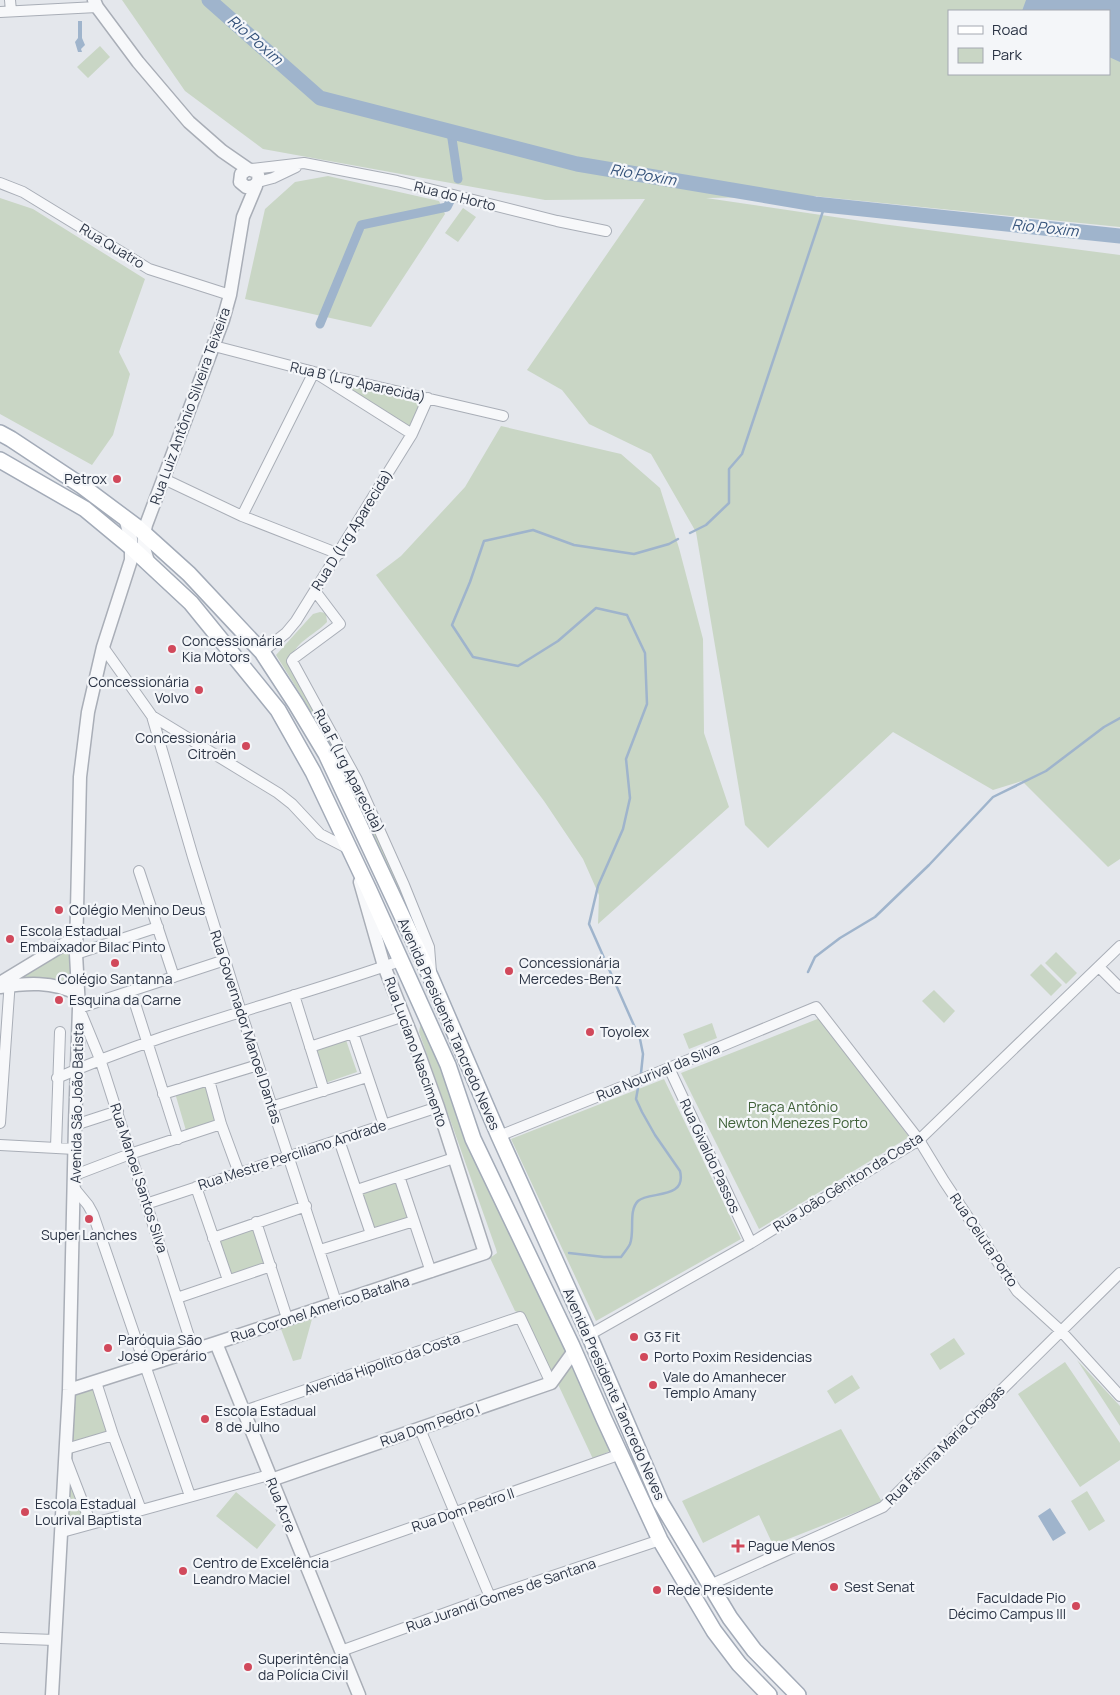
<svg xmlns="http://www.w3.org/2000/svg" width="1120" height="1695" font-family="Manrope,sans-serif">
<rect width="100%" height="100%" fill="#e4e7ec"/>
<path fill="#c9d6c5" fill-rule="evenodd" d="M 122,0 L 1120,0 L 1120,227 L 813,196 L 706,198 L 882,224 L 1120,255 L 1120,859 L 1108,867 L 1022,781 L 993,790 L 893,732 L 768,848 L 745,825 L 696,532 L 651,454 L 589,424 L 562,390 L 527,370 L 645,199 L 545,200 L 263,149 L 185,91 ZM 949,11 L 1109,11 L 1109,74 L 949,74 Z
M 100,46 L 110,57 L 88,78 L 77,67 Z
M 328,176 L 439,201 L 445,214 L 371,327 L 245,299 L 265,209 L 295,182 Z
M 0,198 L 33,209 L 145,279 L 119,352 L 130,374 L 113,435 L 92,465 L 0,414 Z
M 463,208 L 476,217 L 458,242 L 445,233 Z
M 341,385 L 423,399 L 411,429 Z
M 501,426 L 621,454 L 660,488 L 679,548 L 703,639 L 704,733 L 729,807 L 598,924 L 599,895 L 583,859 L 544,801 L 376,575 L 401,556 L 465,487 Z
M 320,612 L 326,613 L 327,622 C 314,636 293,642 290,663 L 330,729 L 428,950 L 424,952 L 322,729 L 276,655 L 313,614 Z
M 72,945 L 72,985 L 23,977 Z
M 1056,952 L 1077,973 L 1066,984 L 1045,963 Z
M 1041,964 L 1062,985 L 1051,996 L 1030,975 Z
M 934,990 L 955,1011 L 944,1023 L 922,1001 Z
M 820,1018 L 909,1137 L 759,1229 L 681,1073 Z
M 421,1022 L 569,1354 L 553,1376 L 522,1314 L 515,1311 L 490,1258 L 497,1253 L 496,1249 L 419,1032 Z
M 712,1023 L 717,1038 L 689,1049 L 683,1034 Z
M 346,1040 L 357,1072 L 325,1083 L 315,1051 Z
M 664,1079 L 741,1239 L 596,1321 L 511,1139 Z
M 213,1081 L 225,1122 L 187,1134 L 175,1093 Z
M 396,1178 L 409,1218 L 372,1230 L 359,1190 Z
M 254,1228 L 268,1263 L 231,1277 L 219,1241 Z
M 312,1319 L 301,1359 L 293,1361 L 281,1329 Z
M 954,1338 L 965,1354 L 940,1370 L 930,1354 Z
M 1077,1360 L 1120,1406 L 1120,1426 Z
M 571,1361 L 610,1451 L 593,1459 L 556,1380 Z
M 1065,1362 L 1120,1443 L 1120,1460 L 1080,1487 L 1018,1394 Z
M 852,1375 L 860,1388 L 835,1404 L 827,1391 Z
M 94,1388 L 108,1433 L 71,1443 L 76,1394 Z
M 841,1429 L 882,1502 L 773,1545 L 759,1515 L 703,1543 L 682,1501 Z
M 71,1476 L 86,1520 L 66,1526 Z
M 1087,1491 L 1105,1521 L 1089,1531 L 1071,1501 Z
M 236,1492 L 276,1525 L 257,1549 L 216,1516 Z"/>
<path fill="#9fb4cc" d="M 1026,0 L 1120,0 L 1120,62 L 1109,57 L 1109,11 L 1022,11 Z
M 78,21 L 82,21 L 82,38 L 85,45 L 81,49 L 82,52 L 78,52 L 75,42 L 78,38 Z
M 1050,1508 L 1066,1533 L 1053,1541 L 1038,1516 Z"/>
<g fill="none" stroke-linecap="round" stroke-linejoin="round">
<path stroke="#9fb4cc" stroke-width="2.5" d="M 690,533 L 706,525 L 729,503 L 729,469 L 742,454 L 825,205
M 808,972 L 815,957 L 840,938 L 875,917 L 929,865 L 993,797 L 1046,771 L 1104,727 L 1120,718
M 641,1073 L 643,1054 L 640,1039 L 589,924 L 598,886 L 623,829 L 630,798 L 626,759 L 647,704 L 645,653 L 627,615 L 596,608 L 558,641 L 518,666 L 473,657 L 452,625 L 470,582 L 484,541 L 533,530 L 574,545 L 634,554 L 669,544 L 678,539
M 569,1253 L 604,1257 L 621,1257 C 624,1253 628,1248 630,1244 C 635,1231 628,1211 638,1201 C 649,1191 687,1200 680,1171 L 655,1135 L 642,1112 L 636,1099 L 638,1088"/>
<path stroke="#9fb4cc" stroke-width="9" d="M 451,132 L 458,179
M 320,324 L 361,225 L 447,207 L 450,201"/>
<path stroke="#9fb4cc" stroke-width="15" d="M 209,0 L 320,98 L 577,164 L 815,204 L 1120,236"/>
<g stroke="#a9aeb7" stroke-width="12">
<path id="minor" d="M 10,0 L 11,11
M 0,12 L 97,7
M 252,169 L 304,163 L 397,181 L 557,221 L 606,231
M 258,182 L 273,178 L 296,167
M 0,183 L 23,192 L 149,269 L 230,295
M 214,346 L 314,372 L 503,416
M 164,479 L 242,516 L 339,554
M 242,516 L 314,372 L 412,434
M 315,591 L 340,624 L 294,658 L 292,661 L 357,780 L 404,885 L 429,947 L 431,972
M 103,647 L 152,716 L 193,857 L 241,1012 L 336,1302
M 262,652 L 286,633 L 296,621 L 412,434 L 428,398
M 152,716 L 278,793 L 292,804 L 320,834 L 349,849
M 139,871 L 174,977
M 76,954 L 158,927
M 1099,967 L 1120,988
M 131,991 L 178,1139
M 294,995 L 324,1091
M 353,1033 L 384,1125
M 310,1047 L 404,1016
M 669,1068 L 751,1243
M 57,1078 C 168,1029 286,1001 400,961
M 209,1080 L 221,1124 L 239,1173
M 163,1094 L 258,1065
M 271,1107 L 367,1077
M 0,1123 L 10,980
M 75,1125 L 118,1111
M 499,1136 L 669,1068 L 816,1007 L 919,1140 L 944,1181 L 1017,1291 L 1061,1331 L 1120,1396
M 339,1140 L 371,1234
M 0,1145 L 75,1149
M 56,1147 L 60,1032
M 75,1175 L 130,1154 L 221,1124
M 399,1176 L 431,1272
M 196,1187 L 228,1280
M 74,1188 L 88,1205 L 93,1214 L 190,1496
M 357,1190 L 454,1158
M 146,1204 L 438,1107
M 256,1222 L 287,1318
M 213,1238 L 306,1206
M 320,1250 L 414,1221
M 177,1298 L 271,1266
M 589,1335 L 751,1243 L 919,1140 L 1120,946
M 193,1349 L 100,1059 L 79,1008 L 225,960
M 96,1382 L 113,1435 L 141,1510
M 244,1411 L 520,1317 L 551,1383
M 420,1429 L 490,1597
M 66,1449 L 113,1435
M 66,1459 L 91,1524
M 62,1532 L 269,1475
M 305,1565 L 621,1454
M 710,1585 L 883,1507 L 1120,1273
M 0,1638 L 54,1640
M 341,1651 L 490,1597 L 660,1540"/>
</g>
<g stroke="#a9aeb7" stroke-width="15">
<path id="tertiary" d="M 94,0 L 97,7 L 138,62 L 189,122 L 222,151 L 248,169 L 257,172 C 261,181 256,188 246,187 L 240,182 L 241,174 L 248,169
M 149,564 C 143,547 142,543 146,525 L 223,320 L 230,295 L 243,217 L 256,186
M 0,983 L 76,937
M 0,987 C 26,983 53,981 77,994
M 216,1343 L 359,1695
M 69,1390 L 216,1343 L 485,1253 L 438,1107 L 420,1057 L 384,966 L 360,882
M 271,1480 L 551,1383 L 574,1351
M 52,1695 L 69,1390 L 75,1125 L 79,1008 L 76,954 L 80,777 L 88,712 L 103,647 L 131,560 L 131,539 L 125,518"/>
</g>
<g stroke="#a3abb8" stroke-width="18">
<path id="primary" d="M 0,433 L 11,439 L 82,486 L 137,527 L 189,574 L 262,652 L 296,704 L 326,754 L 431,978 L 499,1136 L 589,1335 L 661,1503 L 730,1618 L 754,1650 L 798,1695
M 0,460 L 85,509 L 132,548 L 191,603 L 278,710 L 313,772 L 369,890 L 448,1065 L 473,1139 L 572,1346 L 604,1419 L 660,1540 L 714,1631 L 739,1664 L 769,1695"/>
</g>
<use href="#minor" stroke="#f7f8fa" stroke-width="10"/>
<use href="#tertiary" stroke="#f7f8fa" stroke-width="12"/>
<use href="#primary" stroke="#fff" stroke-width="15"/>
</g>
<g fill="#d1495b" stroke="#f4f6f9" stroke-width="2">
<circle cx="117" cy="479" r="5"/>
<circle cx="172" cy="649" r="5"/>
<circle cx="199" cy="690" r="5"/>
<circle cx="246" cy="746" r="5"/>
<circle cx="59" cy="910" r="5"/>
<circle cx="10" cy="939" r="5"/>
<circle cx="115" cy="963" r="5"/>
<circle cx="509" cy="971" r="5"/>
<circle cx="59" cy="1000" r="5"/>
<circle cx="590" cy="1032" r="5"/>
<circle cx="89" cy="1219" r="5"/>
<circle cx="634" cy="1337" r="5"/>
<circle cx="108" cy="1348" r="5"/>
<circle cx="644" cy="1357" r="5"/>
<circle cx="653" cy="1385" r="5"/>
<circle cx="205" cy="1419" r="5"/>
<circle cx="25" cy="1512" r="5"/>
<path d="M735.5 1538.5h5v5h5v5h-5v5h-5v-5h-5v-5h5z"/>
<circle cx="183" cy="1571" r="5"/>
<circle cx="834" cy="1587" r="5"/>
<circle cx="657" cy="1590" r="5"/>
<circle cx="1076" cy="1606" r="5"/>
<circle cx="248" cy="1667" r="5"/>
</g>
<g text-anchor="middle" stroke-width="4.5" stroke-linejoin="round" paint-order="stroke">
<g font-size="14" fill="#2b3445" stroke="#f4f6f9">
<text transform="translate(455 196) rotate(14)" y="5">Rua do Horto</text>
<text transform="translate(112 246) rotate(31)" y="5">Rua Quatro</text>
<text transform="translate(358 382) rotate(13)" y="5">Rua B (Lrg Aparecida)</text>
<text transform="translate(190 406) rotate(-70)" y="5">Rua Luiz Antônio Silveira Teixeira</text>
<text transform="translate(352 530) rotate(-58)" y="5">Rua D (Lrg Aparecida)</text>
<text transform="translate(349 771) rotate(63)" y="5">Rua F (Lrg Aparecida)</text>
<text transform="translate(449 1024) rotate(66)" y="5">Avenida Presidente Tancredo Neves</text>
<text transform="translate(246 1027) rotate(72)" y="5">Rua Governador Manoel Dantas</text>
<text transform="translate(416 1052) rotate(70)" y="5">Rua Luciano Nascimento</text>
<text transform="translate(658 1072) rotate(-22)" y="5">Rua Nourival da Silva</text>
<text transform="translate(77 1103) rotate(-89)" y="5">Avenida São João Batista</text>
<text transform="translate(292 1155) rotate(-18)" y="5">Rua Mestre Perciliano Andrade</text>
<text transform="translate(710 1156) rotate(65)" y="5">Rua Givaldo Passos</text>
<text transform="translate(139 1178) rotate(72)" y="5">Rua Manoel Santos Silva</text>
<text transform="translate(848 1182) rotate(-32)" y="5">Rua João Gêniton da Costa</text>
<text transform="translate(984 1240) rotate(56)" y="5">Rua Celuta Porto</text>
<text transform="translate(320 1309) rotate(-18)" y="5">Rua Coronel Americo Batalha</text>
<text transform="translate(382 1364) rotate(-19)" y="5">Avenida Hipolito da Costa</text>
<text transform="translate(614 1394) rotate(66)" y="5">Avenida Presidente Tancredo Neves</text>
<text transform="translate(430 1425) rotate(-19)" y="5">Rua Dom Pedro I</text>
<text transform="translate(945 1445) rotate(-45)" y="5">Rua Fátima Maria Chagas</text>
<text transform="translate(281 1505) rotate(68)" y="5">Rua Acre</text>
<text transform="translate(463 1510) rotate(-19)" y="5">Rua Dom Pedro II</text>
<text transform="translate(501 1595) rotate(-19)" y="5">Rua Jurandi Gomes de Santana</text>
</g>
<g font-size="14" fill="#2b3445" stroke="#f4f6f9" text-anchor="start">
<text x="107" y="484" text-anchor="end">Petrox</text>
<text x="182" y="646">Concessionária<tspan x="182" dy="16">Kia Motors</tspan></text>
<text x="189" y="687" text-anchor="end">Concessionária<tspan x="189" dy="16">Volvo</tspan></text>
<text x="236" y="743" text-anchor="end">Concessionária<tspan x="236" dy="16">Citroën</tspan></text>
<text x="69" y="915">Colégio Menino Deus</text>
<text x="20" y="936">Escola Estadual<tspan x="20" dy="16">Embaixador Bilac Pinto</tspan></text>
<text x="519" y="968">Concessionária<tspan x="519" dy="16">Mercedes-Benz</tspan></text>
<text x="115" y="984" text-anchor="middle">Colégio Santanna</text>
<text x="69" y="1005">Esquina da Carne</text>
<text x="600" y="1037">Toyolex</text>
<text x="89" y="1240" text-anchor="middle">Super Lanches</text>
<text x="644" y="1342">G3 Fit</text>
<text x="118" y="1345">Paróquia São<tspan x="118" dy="16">José Operário</tspan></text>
<text x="654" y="1362">Porto Poxim Residencias</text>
<text x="663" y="1382">Vale do Amanhecer<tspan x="663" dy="16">Templo Amany</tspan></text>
<text x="215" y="1416">Escola Estadual<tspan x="215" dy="16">8 de Julho</tspan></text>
<text x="35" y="1509">Escola Estadual<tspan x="35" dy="16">Lourival Baptista</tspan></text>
<text x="748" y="1551">Pague Menos</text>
<text x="193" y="1568">Centro de Excelência<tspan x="193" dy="16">Leandro Maciel</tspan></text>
<text x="844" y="1592">Sest Senat</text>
<text x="667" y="1595">Rede Presidente</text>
<text x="1066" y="1603" text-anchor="end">Faculdade Pio<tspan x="1066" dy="16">Décimo Campus III</tspan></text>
<text x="258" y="1664">Superintência<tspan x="258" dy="16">da Polícia Civil</tspan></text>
</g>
<g font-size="14" fill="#3f6138" stroke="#f4f6f9">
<text x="793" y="1112">Praça Antônio<tspan x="793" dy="16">Newton Menezes Porto</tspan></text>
</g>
<g font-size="15" font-style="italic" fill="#34527a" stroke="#f4f6f9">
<text transform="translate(255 40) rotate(41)" y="5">Rio Poxim</text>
<text transform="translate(643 175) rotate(10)" y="5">Rio Poxim</text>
<text transform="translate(1045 228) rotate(6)" y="5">Rio Poxim</text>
</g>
</g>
<rect x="948" y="10" width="162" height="65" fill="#f4f6f9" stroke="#a4a8b1"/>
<rect x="958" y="26" width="25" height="8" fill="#ffffff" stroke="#a4a8b1"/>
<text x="992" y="35" font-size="15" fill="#2b3445">Road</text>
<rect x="958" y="48" width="25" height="15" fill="#c9d6c5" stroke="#a4a8b1"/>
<text x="992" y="60" font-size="15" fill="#2b3445">Park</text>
</svg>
